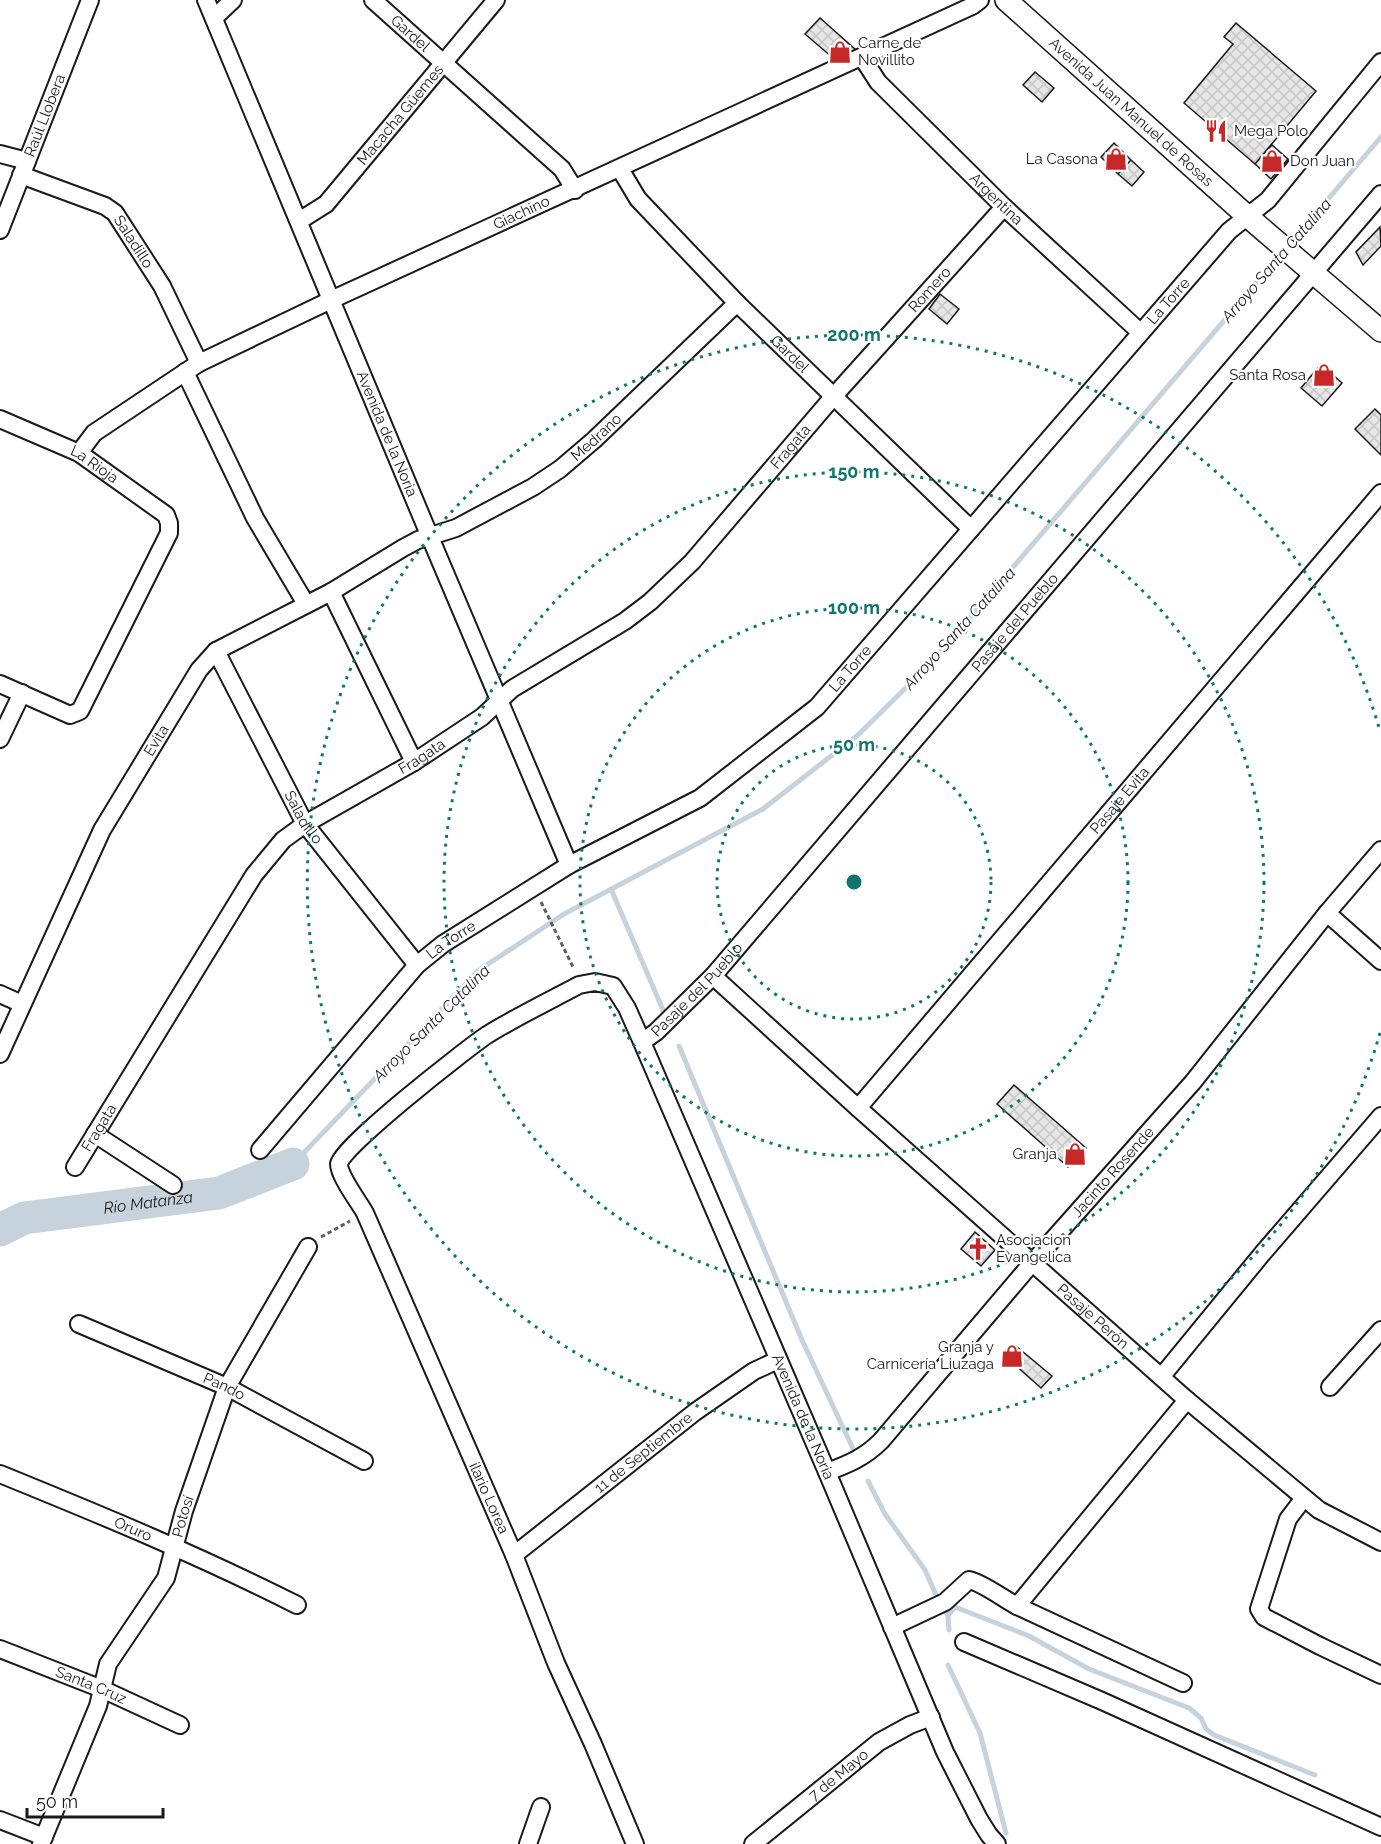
<svg xmlns="http://www.w3.org/2000/svg" width="1381" height="1844" font-family="Raleway,sans-serif">
<defs>
<pattern id="building-cross-hatch" width="8" height="8" patternUnits="userSpaceOnUse" patternTransform="scale(1.5)"><rect width="8" height="8" fill="#e6e6e6"/><path d="M0 0l8 8M0 8l8-8" fill="none" stroke="#c5c5c5"/></pattern>
</defs>
<rect width="100%" height="100%" fill="#fff"/>
<g fill="none" stroke-linecap="round" stroke-linejoin="round">
<path stroke="#c6d2dc" stroke-width="5" d="M 1288,246 L 1381,137
M 611,889 L 666,1017
M 679,1046 L 802,1340 L 855,1453
M 293,1164 L 479,970 L 564,914 L 763,809 L 858,735 L 931,663 L 1282,253
M 868,1481 L 885,1514 L 925,1570 L 936,1595
M 945,1609 L 948,1616 L 955,1607 L 1029,1636 L 1089,1669 L 1189,1708 L 1201,1718 L 1206,1729 L 1214,1735 L 1315,1775
M 948,1616 L 949,1630
M 948,1665 L 980,1733 L 1006,1833"/>
<path stroke="#c6d2dc" stroke-width="33" id="s1" d="M 0,1230 L 24,1218 L 219,1193 L 293,1164"/>
</g>
<path fill="url(#building-cross-hatch)" stroke="#1a1a1a" stroke-width="1.5" d="M 820,18 L 856,50 L 833,58 L 805,34 Z
M 1236,23 L 1316,91 L 1255,164 L 1184,103 L 1233,44 L 1224,37 Z
M 1035,72 L 1054,88 L 1042,102 L 1023,85 Z
M 1114,143 L 1131,160 L 1118,174 L 1101,157 Z
M 1272,145 L 1288,159 L 1271,179 L 1255,164 Z
M 1131,160 L 1144,172 L 1132,186 L 1118,174 Z
M 1380,227 L 1381,246 L 1363,265 L 1356,252 Z
M 940,294 L 959,309 L 947,324 L 929,309 Z
M 1321,364 L 1342,383 L 1322,406 L 1301,388 Z
M 1375,409 L 1381,415 L 1381,455 L 1355,429 Z
M 1014,1085 L 1086,1148 L 1068,1167 L 997,1104 Z
M 975,1232 L 995,1250 L 981,1266 L 961,1249 Z
M 1016,1346 L 1052,1376 L 1041,1388 L 1006,1357 Z"/>
<g fill="none" stroke-linecap="round" stroke-linejoin="round">
<g stroke="#1a1a1a" stroke-width="20">
<g id="minor">
<path id="s2" d="M 206,0 L 430,537 L 569,865"/>
<path id="s3" d="M 373,0 L 562,169 L 575,190"/>
<path d="M 214,18 L 233,0"/>
<path id="s4" d="M 862,57 L 878,82 L 1004,207 L 1140,332"/>
<path d="M 0,154 L 27,161"/>
<path id="s5" d="M 620,169 L 638,199 L 737,303 L 971,529"/>
<path id="s6" d="M 21,175 L 105,206 L 115,213 L 162,286 L 199,363"/>
<path id="s7" d="M 299,221 L 326,204 L 496,0"/>
<path id="s8" d="M 0,230 L 90,0"/>
<path d="M 185,372 L 255,518 L 306,604"/>
<path id="s9" d="M 0,419 L 79,453 L 166,515 L 169,523 L 169,533 L 80,711 L 70,715 L 0,684"/>
<path id="s10" d="M 79,453 L 94,433 L 199,363 L 331,300 L 972,6 L 980,0"/>
<path d="M 331,592 L 414,762"/>
<path id="s11" d="M 216,651 L 305,824 L 417,965"/>
<path d="M 0,739 L 22,693"/>
<path d="M 1327,913 L 1381,961"/>
<path id="s12" d="M 713,976 L 858,1108 L 1187,1400 L 1319,1510 L 1381,1542"/>
<path d="M 0,994 L 22,1004"/>
<path id="s13" d="M 642,1042 L 656,1032 L 713,976 L 1381,194"/>
<path id="s14" d="M 0,1054 L 102,830 L 199,670 L 216,651 L 331,592 L 403,548 L 418,540 L 456,528 L 533,487 L 560,469 L 594,440 L 737,303"/>
<path id="s15" d="M 858,1108 L 1381,493"/>
<path d="M 95,1134 L 173,1185"/>
<path id="s16" d="M 260,1150 L 417,965 L 443,944 L 569,865 L 700,798 L 817,707 L 1229,231 L 1268,200 L 1381,62"/>
<path id="s17" d="M 75,1167 L 254,875 L 283,840 L 305,824 L 414,762 L 482,717 L 512,689 L 625,621 L 650,602 L 692,562 L 833,397 L 1004,207"/>
<path id="s18" d="M 79,1324 L 227,1387 L 364,1461"/>
<path d="M 1162,1376 L 1262,1254 L 1381,1116"/>
<path d="M 1330,1387 L 1381,1330"/>
<path id="s19" d="M 827,1472 C 849,1464 865,1457 881,1441 L 1032,1263 L 1193,1082 L 1327,913 L 1381,850"/>
<path id="s20" d="M 0,1474 C 101,1515 200,1556 297,1605"/>
<path d="M 1304,1498 L 1288,1519 L 1259,1609 L 1264,1617 L 1320,1646 L 1381,1675"/>
<path id="s21" d="M 514,1555 L 695,1412 L 754,1371 L 778,1360"/>
<path d="M 1017,1606 L 1187,1400"/>
<path d="M 892,1627 L 945,1602 L 969,1580 C 983,1583 1002,1598 1017,1606 L 1183,1683"/>
<path d="M 964,1642 L 1102,1701 L 1381,1827"/>
<path id="s22" d="M 0,1649 L 102,1689 L 180,1725"/>
<path d="M 0,1820 L 44,1837"/>
<path id="s23" d="M 41,1844 L 98,1706 L 108,1664 L 166,1578 L 184,1511 L 227,1387 L 308,1247"/>
<path d="M 528,1844 L 541,1807"/>
<path id="s24" d="M 635,1844 L 593,1744 L 556,1663 L 514,1555 L 365,1213 C 359,1202 339,1176 339,1164 C 340,1148 466,1049 487,1035 C 516,1017 549,1001 579,985 L 595,982 L 613,986 L 627,1008 L 642,1042 L 827,1472 L 945,1752 L 979,1819 L 989,1835 L 997,1844"/>
<path id="s25" d="M 753,1844 L 879,1742 L 910,1725 L 931,1717"/>
</g>
</g>
<g stroke="#1a1a1a" stroke-width="24">
<g id="tertiary">
<path id="s26" d="M 1006,0 L 1247,216 L 1381,331"/>
</g>
</g>
<path stroke="#5f5f5f" stroke-width="3" stroke-dasharray="4.5 3" stroke-linecap="butt" d="M 541,902 L 574,969
M 321,1237 L 350,1221"/>
<use href="#minor" stroke="#fff" stroke-width="16"/>
<use href="#tertiary" stroke="#fff" stroke-width="21"/>
</g>
<g fill="none" stroke="#0f766e" stroke-width="3" stroke-dasharray="3 6">
<circle cx="854" cy="882" r="137"/>
<circle cx="854" cy="882" r="274"/>
<circle cx="854" cy="882" r="410"/>
<path d="M1380 1033A547 547 0 1 1 1380 731"/>
</g>
<defs>
<g id="shop-bare" transform="scale(1.8)"><path d="M-5-2.5h2.3a2.7 3.5 0 0 1 5.4 0H5L5.5 6h-11ZM-1.5-2.5h3a1.5 2.3 0 0 0-3 0Z" fill="#c62828" stroke="#fff" stroke-width="2.5" paint-order="stroke"/></g>
<g id="restaurant-bare" transform="scale(1.8)"><path d="M-5-6h1v4h1v-4h1v4h1v-4h1v5L-1.5 .5V6h-2V.5L-5-1ZM5-6V6H3V1.5H1.5Q1.5-4 5-6Z" fill="#c62828" stroke="#fff" stroke-width="2.5" paint-order="stroke"/></g>
<g id="church-bare" transform="scale(1.8)"><path d="M-1.2-6h2.4v3.5h3.3v2.4h-3.3V6h-2.4V-.1h-3.3v-2.4h3.3Z" fill="#c62828" stroke="#fff" stroke-width="2.5" paint-order="stroke"/></g>
</defs>
<g fill-rule="evenodd">
<use href="#shop-bare" x="840" y="52"/>
<use href="#restaurant-bare" x="1216" y="131"/>
<use href="#shop-bare" x="1116" y="159"/>
<use href="#shop-bare" x="1272" y="161"/>
<use href="#shop-bare" x="1324" y="375"/>
<use href="#shop-bare" x="1075" y="1154"/>
<use href="#church-bare" x="978" y="1249"/>
<use href="#shop-bare" x="1012" y="1356"/>
</g>
<g text-anchor="middle" stroke-width="4.5" stroke-linejoin="round" paint-order="stroke">
<g font-size="15" fill="#1a1a1a" stroke="#fff">
<text dy="5" stroke="none"><textPath href="#s3" startOffset="50">Gardel</textPath></text>
<text dy="5" stroke="none"><textPath href="#s26" startOffset="168">Avenida Juan Manuel de Rosas</textPath></text>
<text dy="5" stroke="none"><textPath href="#s7" startOffset="148">Macacha Güemes</textPath></text>
<text dy="5" stroke="none"><textPath href="#s8" startOffset="123">Raúl Llobera</textPath></text>
<text dy="5" stroke="none"><textPath href="#s4" startOffset="196">Argentina</textPath></text>
<text dy="5" stroke="none"><textPath href="#s10" startOffset="507">Giachino</textPath></text>
<text dy="5" stroke="none"><textPath href="#s6" startOffset="136">Saladillo</textPath></text>
<text dy="5" stroke="none"><textPath href="#s17" startOffset="1246">Romero</textPath></text>
<text dy="5" stroke="none"><textPath href="#s16" startOffset="1257">La Torre</textPath></text>
<text dy="5" stroke="none"><textPath href="#s5" startOffset="252">Gardel</textPath></text>
<text dy="5" stroke="none"><textPath href="#s2" startOffset="470">Avenida de la Noria</textPath></text>
<text dy="5" stroke="none"><textPath href="#s14" startOffset="897">Medrano</textPath></text>
<text dy="5" stroke="none"><textPath href="#s17" startOffset="1036">Fragata</textPath></text>
<text dy="5" stroke="none"><textPath href="#s9" startOffset="105">La Rioja</textPath></text>
<text dy="5" stroke="none"><textPath href="#s13" startOffset="562">Pasaje del Pueblo</textPath></text>
<text dy="5" stroke="none"><textPath href="#s16" startOffset="771">La Torre</textPath></text>
<text dy="5" stroke="none"><textPath href="#s14" startOffset="351">Evita</textPath></text>
<text dy="5" stroke="none"><textPath href="#s17" startOffset="550">Fragata</textPath></text>
<text dy="5" stroke="none"><textPath href="#s15" startOffset="404">Pasaje Evita</textPath></text>
<text dy="5" stroke="none"><textPath href="#s11" startOffset="188">Saladillo</textPath></text>
<text dy="5" stroke="none"><textPath href="#s16" startOffset="285">La Torre</textPath></text>
<text dy="5" stroke="none"><textPath href="#s13" startOffset="76">Pasaje del Pueblo</textPath></text>
<text dy="5" stroke="none"><textPath href="#s17" startOffset="46">Fragata</textPath></text>
<text dy="5" stroke="none"><textPath href="#s19" startOffset="418">Jacinto Rosende</textPath></text>
<text dy="5" stroke="none"><textPath href="#s12" startOffset="510">Pasaje Perón</textPath></text>
<text dy="5" stroke="none"><textPath href="#s18" startOffset="158">Pando</textPath></text>
<text dy="5" stroke="none"><textPath href="#s24" startOffset="1550">Avenida de la Noria</textPath></text>
<text dy="5" stroke="none"><textPath href="#s21" startOffset="165">11 de Septiembre</textPath></text>
<text transform="translate(489 1498) rotate(66)" y="5">ilario Lorea</text>
<text dy="5" stroke="none"><textPath href="#s23" startOffset="360">Potosí</textPath></text>
<text dy="5" stroke="none"><textPath href="#s20" startOffset="144">Oruro</textPath></text>
<text dy="5" stroke="none"><textPath href="#s22" startOffset="98">Santa Cruz</textPath></text>
<text dy="5" stroke="none"><textPath href="#s25" startOffset="110">7 de Mayo</textPath></text>
</g>
<g font-size="15" fill="#1a1a1a" stroke="#fff" text-anchor="start">
<text x="858" y="48">Carne de<tspan x="858" dy="17">Novillito</tspan></text>
<text x="1234" y="136">Mega Polo</text>
<text x="1098" y="164" text-anchor="end">La Casona</text>
<text x="1290" y="166">Don Juan</text>
<text x="1306" y="380" text-anchor="end">Santa Rosa</text>
<text x="1057" y="1159" text-anchor="end">Granja</text>
<text x="996" y="1245">Asociacion<tspan x="996" dy="17">Evangelica</tspan></text>
<text x="994" y="1352" text-anchor="end">Granja y<tspan x="994" dy="17">Carnicería Liuzaga</tspan></text>
</g>
<g font-size="16" font-style="italic" fill="#1a1a1a" stroke="#fff">
<text transform="translate(1276 260) rotate(-49)" y="6">Arroyo Santa Catalina</text>
<text transform="translate(959 628) rotate(-48)" y="6">Arroyo Santa Catalina</text>
<text transform="translate(431 1023) rotate(-45)" y="6">Arroyo Santa Catalina</text>
<text dy="6" stroke="none"><textPath href="#s1" startOffset="152">Río Matanza</textPath></text>
</g>
</g>
<circle cx="854" cy="882" r="9" fill="#0f766e" stroke="#fff" stroke-width="3"/>
<g font-size="18" text-anchor="middle" font-weight="bold" fill="#0f766e" stroke="#fff" stroke-width="4.5" stroke-linejoin="round" paint-order="stroke">
<text x="854" y="341">200 m</text>
<text x="854" y="478">150 m</text>
<text x="854" y="614">100 m</text>
<text x="854" y="751">50 m</text>
</g>
<path d="M27 1808v9h136v-9" fill="none" stroke="#1a1a1a" stroke-width="3"/>
<text x="36" y="1808" font-size="18" fill="#1a1a1a" stroke="#ffffff" stroke-width="4.5" paint-order="stroke">50 m</text>
</svg>
